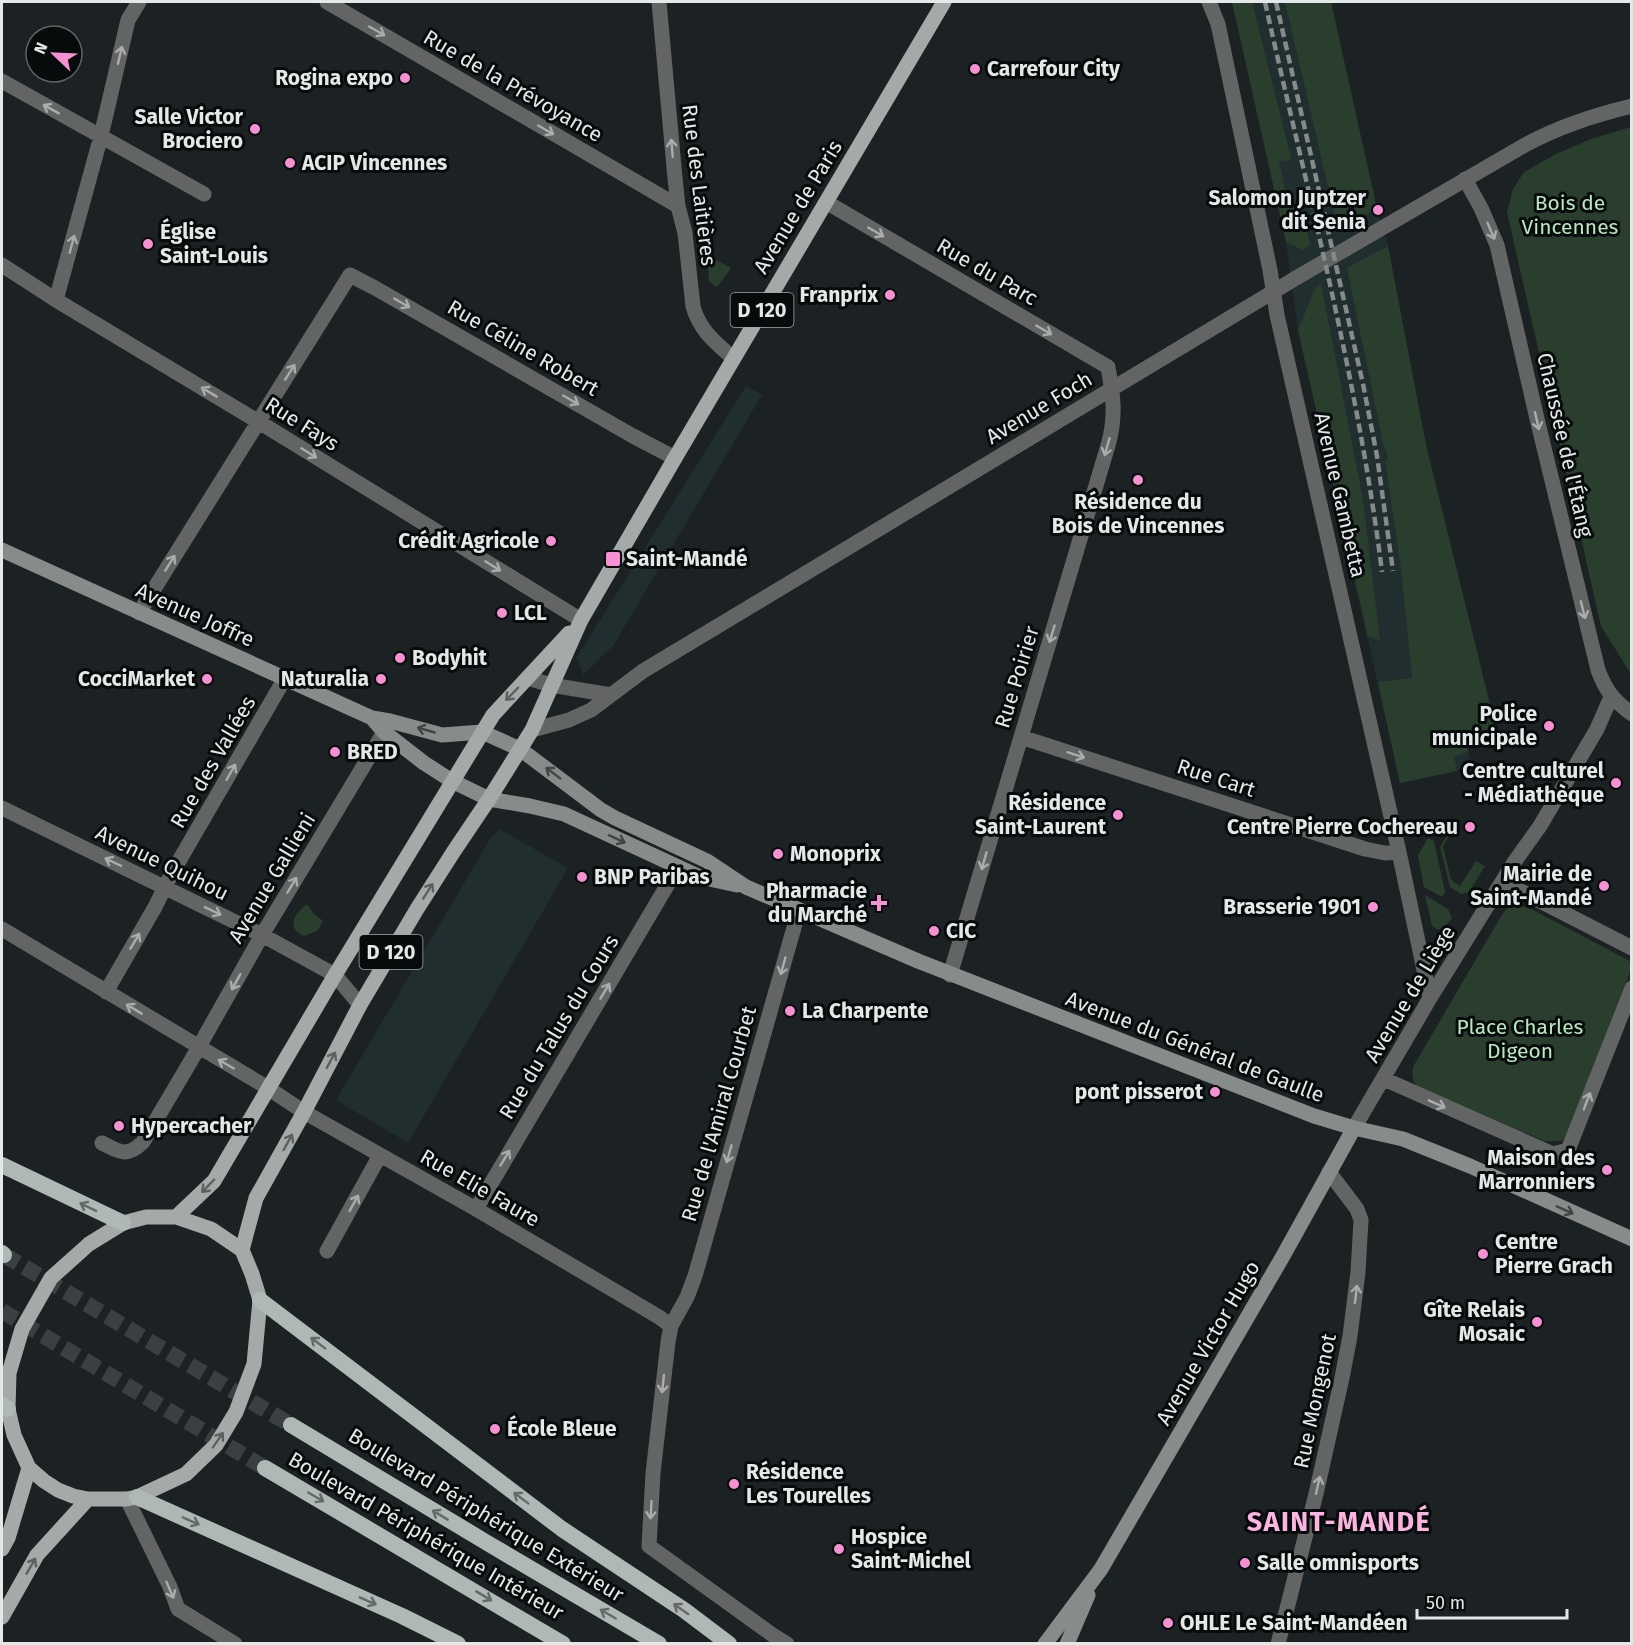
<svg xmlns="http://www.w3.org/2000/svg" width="1633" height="1645" font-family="'Fira Sans',sans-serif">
<rect width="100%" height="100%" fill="#1c2223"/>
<path fill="#202e2f" d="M 1232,2 L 1331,2 L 1377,209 L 1388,246 L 1426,445 L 1498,737 L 1467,744 L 1471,767 L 1400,783 L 1298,330 L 1286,242 Z
M 746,386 L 762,395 L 613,646 L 583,675 L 577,657 Z
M 499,829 L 568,868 L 408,1143 L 336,1100 L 492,836 Z"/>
<path fill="#2a3e2d" d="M 1232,2 L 1252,2 L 1290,154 L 1291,160 L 1279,162 L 1289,208 L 1302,205 L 1310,245 L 1303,250 L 1286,242 Z
M 1285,2 L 1331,2 L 1377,209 L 1338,229 Z
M 1631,127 L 1632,127 L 1631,674 L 1601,626 L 1507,212 L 1513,189 L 1524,172 L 1556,154 L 1591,139 Z
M 1388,246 L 1426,445 L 1498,737 L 1467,744 L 1468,752 L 1454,756 L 1457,771 L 1400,783 L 1378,682 L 1412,678 L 1401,569 L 1385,459 L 1388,459 L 1386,449 L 1384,448 L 1347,268 Z
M 709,256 L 731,268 L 718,286 L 714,286 L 709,281 L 707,258 Z
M 1321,283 L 1363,500 L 1380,640 L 1368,637 L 1298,330 L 1315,288 Z
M 1452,827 L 1454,828 L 1443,846 L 1451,880 L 1460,886 L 1476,861 L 1485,866 L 1469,892 L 1461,894 L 1450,887 L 1440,847 Z
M 1428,838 L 1434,841 L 1445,892 L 1442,897 L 1424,887 L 1418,855 Z
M 1425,895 L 1448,909 L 1452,918 L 1443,929 L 1437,929 L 1432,926 Z
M 307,904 L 314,914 L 323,921 L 317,931 L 304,936 C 285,928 295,913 307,904 Z
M 1517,904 L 1533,910 L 1628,960 L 1631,963 L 1631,970 L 1565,1137 L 1562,1141 L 1544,1141 L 1417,1086 C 1412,1080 1412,1075 1413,1067 L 1503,913 L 1509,907 Z"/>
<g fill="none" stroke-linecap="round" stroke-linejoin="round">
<path stroke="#3a4041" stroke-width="16" stroke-dasharray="16 8" stroke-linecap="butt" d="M 4,1255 L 291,1425
M 2,1311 L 265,1468"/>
<path stroke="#626564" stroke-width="15" d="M 327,2 L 678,206
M 659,2 L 675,178 L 678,206 L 685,233 L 693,306 C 699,330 716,343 733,358
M 1209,2 L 1218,24 L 1270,270 L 1277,315 L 1399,852 L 1430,998
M 2,81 L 204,194
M 1465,179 L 1481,208 L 1497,245 L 1538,423 L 1598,670 C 1606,691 1613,700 1632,714
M 826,202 L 1108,367 C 1113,395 1116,414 1109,442 L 950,975
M 2,265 L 56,300 L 259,422 L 581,620
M 56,300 L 101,136 L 128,20 L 139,2
M 139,613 L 350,275 L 375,288 L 633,436 L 675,458
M 1021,737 L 1365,849 L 1385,853 L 1399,852
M 2,808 L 262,935 L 335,975 L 360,1005
M 1503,882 L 1632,948
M 2,929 L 268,1088 L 304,1112 L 476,1209 L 659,1317 L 671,1326
M 106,992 L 155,907 L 172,873 L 285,678
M 1384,1079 L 1553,1154 L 1568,1150 L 1632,988
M 1354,1128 L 1430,998 L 1515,861 L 1540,826 L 1597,729 L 1611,697
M 102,1143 C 119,1152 127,1158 143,1142 L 192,1059 L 262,935 L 384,732
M 476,1209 L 678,867
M 327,1251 L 380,1155
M 127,1499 L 170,1587 L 178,1609 L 235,1644
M 787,1644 L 774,1636 L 649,1546 L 653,1473 L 668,1342 L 671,1326 L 687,1297 L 695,1276 L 799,910
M 1278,1644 L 1316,1494 L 1342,1378 L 1350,1336 L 1358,1272 L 1361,1220 L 1357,1209 L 1329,1172"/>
<path stroke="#626564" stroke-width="15" d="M 528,678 L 551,685 L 611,695
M 532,730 L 569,720 L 591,710 L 643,671 L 1296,278 L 1525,145 C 1558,127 1594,115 1632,106"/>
<path stroke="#878c8a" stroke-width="15" d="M 2,550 L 372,718 L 390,721 L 442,735 L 482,732 L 520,749 L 601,810 L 615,818 L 707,861 L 746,887 L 918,961 L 1314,1116 L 1354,1128 L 1403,1139 L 1470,1166 L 1632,1239
M 372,718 L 384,732 L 424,763 L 452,781 L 489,799 L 530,806 L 564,814 L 700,877 L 737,885
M 1045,1644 L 1101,1569 L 1283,1256 L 1354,1128
M 1067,1644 L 1088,1595"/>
<path stroke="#a3aaa8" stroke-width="15" d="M 146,1217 L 176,1217 L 211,1229 L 242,1250 L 252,1274 L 260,1300 L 254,1364 L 236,1412 L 216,1445 L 186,1474 L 137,1497 L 127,1499 L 88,1499 L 73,1496 L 58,1490 L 44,1481 L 29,1468 L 14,1435 L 8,1409 L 9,1373 L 22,1329 L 51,1278 L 89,1244 L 123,1223 Z
M 176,1217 L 214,1181 L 335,975 L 493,715 L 569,633
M 242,1250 L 256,1198 L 304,1112 L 360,1005 L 417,909 L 454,851 L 489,799 L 532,730 L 581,620 L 675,458 L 944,2
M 2,1549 L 8,1538 L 29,1468
M 2,1617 L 37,1555 L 88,1499"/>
<path stroke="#b0b8b6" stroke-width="16" d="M 2,1165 L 123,1223
M 2,1253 L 4,1255
M 260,1300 L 562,1529 L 684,1610 L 729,1644
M 2,1405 L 8,1409
M 291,1425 L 489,1544 L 659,1644
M 265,1468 L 563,1644
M 137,1497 L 402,1616 L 458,1644"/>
<path stroke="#858a8b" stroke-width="4.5" stroke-dasharray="9 4.5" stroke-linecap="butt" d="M 1265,2 C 1307,191 1358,379 1382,572
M 1276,2 L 1363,384 L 1377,456 L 1393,571"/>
</g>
<defs><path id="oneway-shaft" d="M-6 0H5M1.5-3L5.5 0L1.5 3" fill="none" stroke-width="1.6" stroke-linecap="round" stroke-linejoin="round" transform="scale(1.5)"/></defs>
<g stroke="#aaadad">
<use href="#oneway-shaft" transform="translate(377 31) rotate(30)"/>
<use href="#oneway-shaft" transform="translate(120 55) rotate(-77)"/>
<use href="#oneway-shaft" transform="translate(51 109) rotate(-151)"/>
<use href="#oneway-shaft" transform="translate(546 130) rotate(30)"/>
<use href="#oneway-shaft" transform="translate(672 148) rotate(-95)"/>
<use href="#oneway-shaft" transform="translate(1491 231) rotate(67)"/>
<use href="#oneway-shaft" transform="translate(876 232) rotate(30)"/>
<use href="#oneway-shaft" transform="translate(72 244) rotate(-75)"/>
<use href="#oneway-shaft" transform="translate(402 303) rotate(30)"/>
<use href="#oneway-shaft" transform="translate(1044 330) rotate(30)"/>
<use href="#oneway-shaft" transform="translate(290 372) rotate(-58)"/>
<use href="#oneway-shaft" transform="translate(209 392) rotate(-149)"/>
<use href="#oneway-shaft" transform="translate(571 400) rotate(30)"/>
<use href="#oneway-shaft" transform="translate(1537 421) rotate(77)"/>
<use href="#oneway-shaft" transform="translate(1107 447) rotate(106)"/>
<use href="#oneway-shaft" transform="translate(309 453) rotate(32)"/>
<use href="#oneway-shaft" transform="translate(170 563) rotate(-58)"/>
<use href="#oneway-shaft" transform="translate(493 566) rotate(32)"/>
<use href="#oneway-shaft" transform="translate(1583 610) rotate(76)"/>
<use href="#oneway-shaft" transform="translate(1052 634) rotate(107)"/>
<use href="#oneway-shaft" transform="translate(1076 755) rotate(18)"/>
<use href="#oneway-shaft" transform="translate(231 772) rotate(-60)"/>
<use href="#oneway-shaft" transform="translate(984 861) rotate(106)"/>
<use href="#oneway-shaft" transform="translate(113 862) rotate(-154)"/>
<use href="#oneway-shaft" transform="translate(292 885) rotate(-59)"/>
<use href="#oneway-shaft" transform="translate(213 911) rotate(26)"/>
<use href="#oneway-shaft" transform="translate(135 941) rotate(-59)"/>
<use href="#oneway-shaft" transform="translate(783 966) rotate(106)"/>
<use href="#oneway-shaft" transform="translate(236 982) rotate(119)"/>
<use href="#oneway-shaft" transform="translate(605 991) rotate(-59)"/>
<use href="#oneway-shaft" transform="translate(134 1009) rotate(-149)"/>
<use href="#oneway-shaft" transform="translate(226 1064) rotate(-150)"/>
<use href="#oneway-shaft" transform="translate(1587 1101) rotate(-69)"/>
<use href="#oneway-shaft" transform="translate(1437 1104) rotate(24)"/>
<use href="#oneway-shaft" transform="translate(729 1154) rotate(106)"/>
<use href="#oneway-shaft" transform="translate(505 1158) rotate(-59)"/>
<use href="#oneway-shaft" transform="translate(354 1203) rotate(-61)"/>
<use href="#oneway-shaft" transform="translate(1356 1294) rotate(-83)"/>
<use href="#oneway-shaft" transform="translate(663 1384) rotate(96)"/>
<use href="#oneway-shaft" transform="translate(1318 1485) rotate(-77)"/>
<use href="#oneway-shaft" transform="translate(651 1510) rotate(93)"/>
<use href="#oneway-shaft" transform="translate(170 1590) rotate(67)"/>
</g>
<g stroke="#5d6261">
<use href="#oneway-shaft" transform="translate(512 694) rotate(134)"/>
<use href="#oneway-shaft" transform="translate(428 891) rotate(-58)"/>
<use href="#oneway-shaft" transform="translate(331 1060) rotate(-62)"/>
<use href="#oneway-shaft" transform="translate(288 1142) rotate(-61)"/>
<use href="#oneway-shaft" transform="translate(208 1186) rotate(134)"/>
<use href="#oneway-shaft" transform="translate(218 1440) rotate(-55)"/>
<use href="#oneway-shaft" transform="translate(31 1566) rotate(-60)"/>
</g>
<g stroke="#414544">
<use href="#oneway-shaft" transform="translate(426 730) rotate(-164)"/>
<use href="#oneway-shaft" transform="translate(553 773) rotate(-143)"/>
<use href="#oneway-shaft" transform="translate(617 839) rotate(25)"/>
<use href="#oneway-shaft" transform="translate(1565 1210) rotate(24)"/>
</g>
<g stroke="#646a69">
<use href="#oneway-shaft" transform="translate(88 1207) rotate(-154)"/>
<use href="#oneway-shaft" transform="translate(318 1343) rotate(-143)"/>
<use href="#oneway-shaft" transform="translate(316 1497) rotate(30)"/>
<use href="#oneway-shaft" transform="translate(521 1498) rotate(-143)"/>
<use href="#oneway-shaft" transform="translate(440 1515) rotate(-149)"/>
<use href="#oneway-shaft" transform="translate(191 1521) rotate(24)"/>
<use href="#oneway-shaft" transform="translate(484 1596) rotate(31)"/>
<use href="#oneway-shaft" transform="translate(368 1601) rotate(24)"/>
<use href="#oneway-shaft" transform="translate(681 1609) rotate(-145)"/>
<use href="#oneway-shaft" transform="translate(608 1614) rotate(-150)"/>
</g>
<g fill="#f591d2" stroke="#080b0b" stroke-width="2">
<circle cx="975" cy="69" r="6"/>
<circle cx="405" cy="78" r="6"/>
<circle cx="255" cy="129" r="6"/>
<circle cx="290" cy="163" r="6"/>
<circle cx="1378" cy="210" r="6"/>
<circle cx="148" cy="244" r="6"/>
<circle cx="890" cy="295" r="6"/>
<circle cx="1138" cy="480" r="6"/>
<circle cx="551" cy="541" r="6"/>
<rect x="605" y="551" width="16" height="16" rx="3"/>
<circle cx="502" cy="613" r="6"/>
<circle cx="400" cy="658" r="6"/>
<circle cx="207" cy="679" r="6"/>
<circle cx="381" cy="679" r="6"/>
<circle cx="1549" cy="726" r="6"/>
<circle cx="335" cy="752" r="6"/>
<circle cx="1616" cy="783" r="6"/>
<circle cx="1118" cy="815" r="6"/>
<circle cx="1470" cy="827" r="6"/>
<circle cx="778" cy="854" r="6"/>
<circle cx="582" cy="877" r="6"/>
<circle cx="1604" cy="886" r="6"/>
<path d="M876 894h6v6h6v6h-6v6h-6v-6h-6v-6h6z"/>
<circle cx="1373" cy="907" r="6"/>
<circle cx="934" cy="931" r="6"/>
<circle cx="790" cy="1011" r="6"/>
<circle cx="1215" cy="1092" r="6"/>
<circle cx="119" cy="1126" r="6"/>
<circle cx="1607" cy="1170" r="6"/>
<circle cx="1483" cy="1254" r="6"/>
<circle cx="1537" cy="1322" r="6"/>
<circle cx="495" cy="1429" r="6"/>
<circle cx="734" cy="1484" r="6"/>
<circle cx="839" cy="1549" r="6"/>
<circle cx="1245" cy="1563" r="6"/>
<circle cx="1168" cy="1623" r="6"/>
</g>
<g text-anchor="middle" stroke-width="6" stroke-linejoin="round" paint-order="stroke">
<g fill="#080b0b" stroke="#a2a6a6" stroke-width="1.5">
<rect x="730.5" y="293" width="63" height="34" rx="4.5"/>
<rect x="359.5" y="935" width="63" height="34" rx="4.5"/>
</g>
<g font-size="20" font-weight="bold" fill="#e4e8e8">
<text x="762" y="317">D 120</text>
<text x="391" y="959">D 120</text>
</g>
<g font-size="21" font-weight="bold" fill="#e4e8e8" stroke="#080b0b" text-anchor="start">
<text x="987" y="76">Carrefour City</text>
<text x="393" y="85" text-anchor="end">Rogina expo</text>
<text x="243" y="124" text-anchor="end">Salle Victor<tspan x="243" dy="24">Brociero</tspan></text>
<text x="302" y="170">ACIP Vincennes</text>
<text x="1366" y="205" text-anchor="end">Salomon Juptzer<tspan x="1366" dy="24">dit Senia</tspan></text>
<text x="160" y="239">Église<tspan x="160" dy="24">Saint-Louis</tspan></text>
<text x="878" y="302" text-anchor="end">Franprix</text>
<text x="1138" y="509" text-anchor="middle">Résidence du<tspan x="1138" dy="24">Bois de Vincennes</tspan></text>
<text x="539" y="548" text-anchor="end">Crédit Agricole</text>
<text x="626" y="566">Saint-Mandé</text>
<text x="514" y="620">LCL</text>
<text x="412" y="665">Bodyhit</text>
<text x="195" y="686" text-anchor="end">CocciMarket</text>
<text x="369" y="686" text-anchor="end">Naturalia</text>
<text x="1537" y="721" text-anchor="end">Police<tspan x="1537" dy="24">municipale</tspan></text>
<text x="347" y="759">BRED</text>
<text x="1604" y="778" text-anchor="end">Centre culturel<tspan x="1604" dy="24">- Médiathèque</tspan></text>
<text x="1106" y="810" text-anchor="end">Résidence<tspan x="1106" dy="24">Saint-Laurent</tspan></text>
<text x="1458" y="834" text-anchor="end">Centre Pierre Cochereau</text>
<text x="790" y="861">Monoprix</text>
<text x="1592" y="881" text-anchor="end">Mairie de<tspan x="1592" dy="24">Saint-Mandé</tspan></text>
<text x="594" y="884">BNP Paribas</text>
<text x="867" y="898" text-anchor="end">Pharmacie<tspan x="867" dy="24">du Marché</tspan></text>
<text x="1361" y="914" text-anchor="end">Brasserie 1901</text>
<text x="946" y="938">CIC</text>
<text x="802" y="1018">La Charpente</text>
<text x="1203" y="1099" text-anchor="end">pont pisserot</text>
<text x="131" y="1133">Hypercacher</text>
<text x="1595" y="1165" text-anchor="end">Maison des<tspan x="1595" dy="24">Marronniers</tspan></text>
<text x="1495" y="1249">Centre<tspan x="1495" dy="24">Pierre Grach</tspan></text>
<text x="1525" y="1317" text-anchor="end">Gîte Relais<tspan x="1525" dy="24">Mosaic</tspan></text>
<text x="507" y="1436">École Bleue</text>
<text x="746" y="1479">Résidence<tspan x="746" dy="24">Les Tourelles</tspan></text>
<text x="851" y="1544">Hospice<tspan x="851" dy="24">Saint-Michel</tspan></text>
<text x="1257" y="1570">Salle omnisports</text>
<text x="1180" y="1630">OHLE Le Saint-Mandéen</text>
</g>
<g font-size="21" fill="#e4e8e8" stroke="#080b0b">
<text transform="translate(513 86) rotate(30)" y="7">Rue de la Prévoyance</text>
<text transform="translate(699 185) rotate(83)" y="7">Rue des Laitières</text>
<text transform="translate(798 207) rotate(-59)" y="7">Avenue de Paris</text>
<text transform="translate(987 272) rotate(30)" y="7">Rue du Parc</text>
<text transform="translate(523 348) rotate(30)" y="7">Rue Céline Robert</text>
<text transform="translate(1039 408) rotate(-31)" y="7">Avenue Foch</text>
<text transform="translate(302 424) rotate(32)" y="7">Rue Fays</text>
<text transform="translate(1565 445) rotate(77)" y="7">Chaussée de l'Étang</text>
<text transform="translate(1340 495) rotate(77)" y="7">Avenue Gambetta</text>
<text transform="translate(195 615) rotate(24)" y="7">Avenue Joffre</text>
<text transform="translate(1017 677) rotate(-73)" y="7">Rue Poirier</text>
<text transform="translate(213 762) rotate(-60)" y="7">Rue des Vallées</text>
<text transform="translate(1216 778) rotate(18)" y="7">Rue Cart</text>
<text transform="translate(162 863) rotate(26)" y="7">Avenue Quihou</text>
<text transform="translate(272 878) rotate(-59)" y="7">Avenue Gallieni</text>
<text transform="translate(1410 994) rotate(-59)" y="7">Avenue de Liège</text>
<text transform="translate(559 1027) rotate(-59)" y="7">Rue du Talus du Cours</text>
<text transform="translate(1195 1047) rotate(21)" y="7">Avenue du Général de Gaulle</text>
<text transform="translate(719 1114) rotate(-74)" y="7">Rue de l'Amiral Courbet</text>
<text transform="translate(480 1188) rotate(30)" y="7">Rue Elie Faure</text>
<text transform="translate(1208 1343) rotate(-60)" y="7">Avenue Victor Hugo</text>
<text transform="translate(1315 1401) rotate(-78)" y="7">Rue Mongenot</text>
<text transform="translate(486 1515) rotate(31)" y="7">Boulevard Périphérique Extérieur</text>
<text transform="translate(426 1536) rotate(30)" y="7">Boulevard Périphérique Intérieur</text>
</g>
<g font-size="21" fill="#b9e7bf" stroke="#080b0b">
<text x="1570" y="210">Bois de<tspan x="1570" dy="24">Vincennes</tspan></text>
<text x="1520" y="1034">Place Charles<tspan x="1520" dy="24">Digeon</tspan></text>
</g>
<g font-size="27" font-weight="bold" letter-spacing="1.5" fill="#fbb4e0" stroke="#080b0b">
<text x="1339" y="1531">SAINT-MANDÉ</text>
</g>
</g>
<rect width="1633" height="1645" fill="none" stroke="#e4e8e8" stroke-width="6"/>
<g transform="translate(54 54) rotate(293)"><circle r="28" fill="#080b0b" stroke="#606363" stroke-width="1.5"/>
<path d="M0-4.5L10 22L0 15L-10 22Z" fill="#f591d2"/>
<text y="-9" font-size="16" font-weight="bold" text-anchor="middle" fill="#e4e8e8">N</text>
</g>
<path d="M1417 1609v9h150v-9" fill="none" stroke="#e4e8e8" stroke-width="3"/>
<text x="1426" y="1609" font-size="18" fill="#e4e8e8" stroke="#080b0b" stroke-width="4.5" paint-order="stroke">50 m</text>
</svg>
